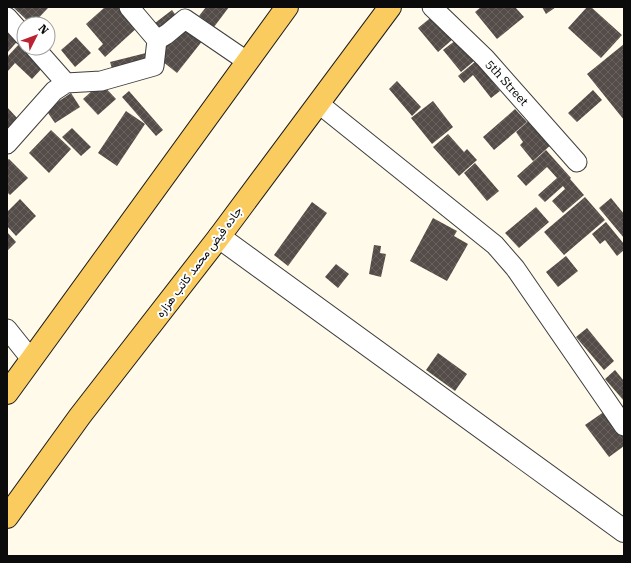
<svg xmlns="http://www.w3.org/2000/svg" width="631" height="563" font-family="'Roboto Serif',Vazirmatn,serif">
<defs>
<pattern id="building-cross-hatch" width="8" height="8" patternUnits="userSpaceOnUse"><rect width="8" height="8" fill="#544c48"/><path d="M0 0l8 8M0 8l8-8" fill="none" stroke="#68615e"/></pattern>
</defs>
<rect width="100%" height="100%" fill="#fffaea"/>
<path fill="url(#building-cross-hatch)" d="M 13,7 L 47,7 L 48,8 L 33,24 L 31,24 Z
M 105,7 L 122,7 L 139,26 L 105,57 L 98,49 L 103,44 L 86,24 Z
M 206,7 L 229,7 L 214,27 L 199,16 Z
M 481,7 L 515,7 L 524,17 L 497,39 L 475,12 Z
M 542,7 L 556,7 L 546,14 Z
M 587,7 L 591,7 L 622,35 L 601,58 L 568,28 Z
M 172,10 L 179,20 L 162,33 L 155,23 Z
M 434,15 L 453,39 L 438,52 L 418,28 Z
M 7,23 L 22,36 L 7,53 Z
M 183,25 L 203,40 L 177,73 L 157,57 Z
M 76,37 L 91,53 L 75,67 L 61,50 Z
M 456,40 L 474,61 L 461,72 L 443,50 Z
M 21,42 L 24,44 L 24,48 L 28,48 L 45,65 L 32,79 L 15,63 L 7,72 L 7,57 Z
M 624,44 L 624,120 L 587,74 Z
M 146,53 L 149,65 L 114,75 L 110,62 Z
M 476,61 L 500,91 L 491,98 L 473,75 L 464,83 L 458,76 Z
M 397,81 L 421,107 L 412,116 L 389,89 Z
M 101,83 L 116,99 L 98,115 L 83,99 Z
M 593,90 L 602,100 L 577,122 L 568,113 Z
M 129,91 L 163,130 L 156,136 L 122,97 Z
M 71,93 L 80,107 L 55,123 L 46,110 Z
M 433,101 L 453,127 L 432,144 L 411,118 Z
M 7,107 L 18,119 L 7,128 Z
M 515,109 L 527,122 L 494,150 L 483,137 Z
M 126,111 L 145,124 L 117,166 L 98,153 Z
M 532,118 L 553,143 L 533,161 L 520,145 L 523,142 L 516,132 Z
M 72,128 L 91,147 L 81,156 L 62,137 Z
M 51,130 L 71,149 L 49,173 L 29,153 Z
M 448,134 L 464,152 L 467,149 L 477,160 L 459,176 L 433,147 Z
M 546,150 L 571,178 L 570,179 L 584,195 L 563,213 L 552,201 L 565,189 L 563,186 L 545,202 L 538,195 L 557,178 L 547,167 L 526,186 L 517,176 Z
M 9,159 L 28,178 L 10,195 L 7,192 L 7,160 Z
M 475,163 L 499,191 L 487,201 L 464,173 Z
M 585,197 L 605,220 L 564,255 L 544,232 Z
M 611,198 L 624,214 L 624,238 L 599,208 Z
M 20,199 L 36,216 L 16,236 L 7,226 L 7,212 Z
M 312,202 L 327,213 L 288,266 L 274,255 Z
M 536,207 L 549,222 L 519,248 L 505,233 Z
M 433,218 L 457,231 L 454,236 L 468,244 L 447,281 L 410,261 Z
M 606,222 L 624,244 L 624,250 L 617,256 L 605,240 L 600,244 L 592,234 Z
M 7,232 L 16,242 L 7,251 Z
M 374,245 L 381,246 L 380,253 L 386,254 L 381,277 L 369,274 Z
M 566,256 L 578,271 L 558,287 L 546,272 Z
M 336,264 L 349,274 L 338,288 L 325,277 Z
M 587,328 L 614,361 L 604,370 L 576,337 Z
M 438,353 L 467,374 L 455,391 L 426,370 Z
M 615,370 L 624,381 L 624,401 L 605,379 Z
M 608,409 L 624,431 L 624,446 L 609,457 L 585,425 Z"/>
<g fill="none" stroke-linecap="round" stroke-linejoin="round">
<g stroke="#3e3e3e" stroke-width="21">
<path id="minor" d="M 129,7 L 157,40
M 432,7 L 485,58 L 577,162
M 7,17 L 24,36
M 35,48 L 66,83
M 318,103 L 495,245 L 515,268 L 624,426
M 7,144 L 54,91 L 66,83 L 101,81 L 154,66 L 157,40 L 167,34 L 185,19 L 248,62
M 7,329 L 31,359"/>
</g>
<g stroke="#3e3e3e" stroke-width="24">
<path id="tertiary" d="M 219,237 L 624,531"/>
</g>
<g stroke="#1c1c1c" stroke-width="24">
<path id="primary" d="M 7,393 L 287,7
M 7,517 L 80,416 L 219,237 L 390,7"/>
</g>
<use href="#minor" stroke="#fff" stroke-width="19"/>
<use href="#tertiary" stroke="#fff" stroke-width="22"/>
<use href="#primary" stroke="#facb5f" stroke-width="22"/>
</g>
<g text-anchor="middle" stroke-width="4" stroke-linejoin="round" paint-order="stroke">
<g font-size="12" fill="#0b0b0b" stroke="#fff">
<text transform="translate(507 83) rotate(48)" y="4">5th Street</text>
<text transform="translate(199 262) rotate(-53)" y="4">جاده فیض محمد کاتب هزاره</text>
</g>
</g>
<rect width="631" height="563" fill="none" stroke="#0b0b0b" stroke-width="16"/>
<g transform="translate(36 36) rotate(48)"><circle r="19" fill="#ffffff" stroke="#9d9d9d"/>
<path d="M0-3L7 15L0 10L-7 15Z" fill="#bb2333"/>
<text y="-6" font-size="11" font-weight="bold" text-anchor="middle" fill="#0b0b0b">N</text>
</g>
</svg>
